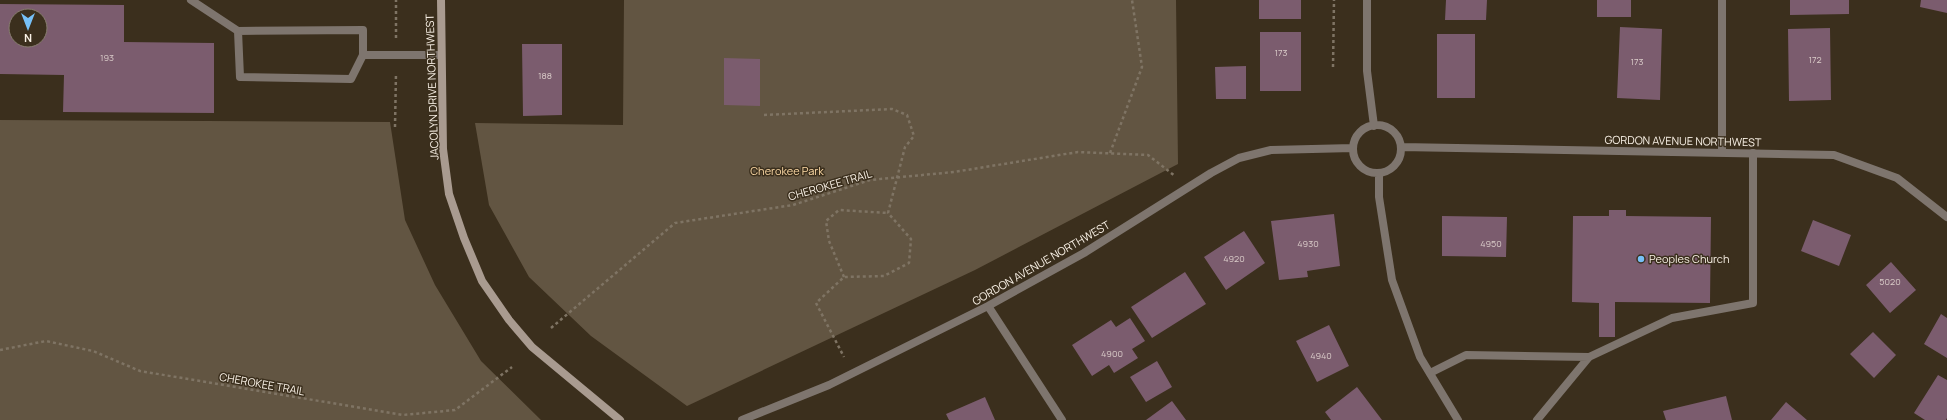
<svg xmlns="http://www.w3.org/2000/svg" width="1947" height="420" font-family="Manrope,sans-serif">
<rect width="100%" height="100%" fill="#3b2f1d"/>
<path fill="#625542" d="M 624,0 L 1176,0 L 1178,164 L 975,270 L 687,406 L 591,336 L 529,277 L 489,205 L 475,123 L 623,125 Z
M 0,120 L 390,122 L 405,220 L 435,285 L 481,361 L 541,420 L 0,420 Z"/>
<path fill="#7b5c6e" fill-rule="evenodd" d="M 1259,0 L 1301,0 L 1301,19 L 1259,19 Z
M 1446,0 L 1487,0 L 1486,20 L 1445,20 Z
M 1597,0 L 1631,0 L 1631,17 L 1597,17 Z
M 1790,0 L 1849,0 L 1849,14 L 1790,15 Z
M 1921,0 L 1947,0 L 1947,13 L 1920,7 Z
M 0,4 L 124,5 L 124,42 L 214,43 L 214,113 L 63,112 L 64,75 L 0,74 ZM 16,16 L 40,16 L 40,40 L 16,40 Z
M 1620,27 L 1662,29 L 1660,100 L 1617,98 Z
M 1830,28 L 1831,100 L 1789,101 L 1788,29 Z
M 1260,32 L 1301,32 L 1301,91 L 1260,91 Z
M 1437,34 L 1475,34 L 1475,98 L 1437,98 Z
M 522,44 L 562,44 L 562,115 L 523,116 Z
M 724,58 L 760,59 L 760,106 L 724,105 Z
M 1246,66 L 1246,99 L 1216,99 L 1215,67 Z
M 1609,210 L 1626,210 L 1626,216 L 1711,217 L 1710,303 L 1615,302 L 1615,337 L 1599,337 L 1599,303 L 1572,302 L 1573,216 L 1609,216 Z
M 1334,214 L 1340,266 L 1307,271 L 1308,277 L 1279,280 L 1271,221 Z
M 1442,216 L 1507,217 L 1506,257 L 1442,256 Z
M 1813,220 L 1851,235 L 1839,266 L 1801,251 Z
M 1244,231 L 1265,263 L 1226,290 L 1204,257 Z
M 1891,262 L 1916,290 L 1890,313 L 1866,285 Z
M 1185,272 L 1206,304 L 1152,338 L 1131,307 Z
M 1941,314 L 1947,318 L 1947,358 L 1924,344 Z
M 1130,318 L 1145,341 L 1132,349 L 1138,358 L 1114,373 L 1109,365 L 1092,376 L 1072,345 L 1111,320 L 1116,327 Z
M 1329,325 L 1349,366 L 1317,382 L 1296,341 Z
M 1873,332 L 1896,355 L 1874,378 L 1850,354 Z
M 1157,361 L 1172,387 L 1146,402 L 1130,377 Z
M 1938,375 L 1947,380 L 1947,418 L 1946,420 L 1925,420 L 1914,413 Z
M 1357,387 L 1382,420 L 1331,420 L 1325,412 Z
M 1726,396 L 1732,420 L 1666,420 L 1663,411 Z
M 985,397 L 995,420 L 949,420 L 946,414 Z
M 1172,401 L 1186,420 L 1146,420 Z
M 1786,402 L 1807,420 L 1771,420 Z"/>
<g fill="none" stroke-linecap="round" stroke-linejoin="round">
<path stroke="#7f7464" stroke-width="2.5" stroke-dasharray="3 3" stroke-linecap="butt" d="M 396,38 L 396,0
M 1333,67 L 1334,0
M 764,115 L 892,109 L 907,115 L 914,136 L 905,147 L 888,213 L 911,239 L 909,263 L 884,276 L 844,277 L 816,303 L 844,357
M 395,127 L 396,73
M 1110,153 L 1142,67 L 1132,0
M 844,277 L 829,241 L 826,221 L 839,210 L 888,213
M 551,328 L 675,223 L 793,205 L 870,180 L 954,172 L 1078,152 L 1148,155 L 1175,176
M 0,350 L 46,341 L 93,351 L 140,371 L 403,415 L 455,410 L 512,367"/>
<path stroke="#7e756e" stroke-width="8" d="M 191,0 L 238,31 L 363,30 L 363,55 L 351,79 L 240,77 L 238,31
M 363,55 L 441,55
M 1430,373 L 1466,355 L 1589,357
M 1537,420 L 1589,357 L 1672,318 L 1753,303 L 1753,153"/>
<path stroke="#7e756e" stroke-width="8" d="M 1367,0 L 1367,71 L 1374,126
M1353 149a24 24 0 1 1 48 0a24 24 0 1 1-48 0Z
M 1401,147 L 1834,155 L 1897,178 L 1947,217
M 1722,152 L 1722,0
M 1379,173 L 1379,197 L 1392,280 L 1420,357 L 1458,420
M 988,306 L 1062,420
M 742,420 L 829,385 L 988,306 L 1084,253 L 1211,173 L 1239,158 L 1271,150 L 1353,148"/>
<path stroke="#a99b90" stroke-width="8" d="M 441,0 L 443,149 L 449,194 L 464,238 L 482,281 L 509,320 L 532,347 L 620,420"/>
</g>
<circle fill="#76c0f7" stroke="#3b2f1d" stroke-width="1.5" cx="1641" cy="259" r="4"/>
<g text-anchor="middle" stroke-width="3" stroke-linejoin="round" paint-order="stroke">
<g font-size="9" fill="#daccc9">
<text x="1281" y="56">173</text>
<text x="107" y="61">193</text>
<text x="1815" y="63">172</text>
<text x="1637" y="65">173</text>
<text x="545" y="79">188</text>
<text x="1308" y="247">4930</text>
<text x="1491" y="247">4950</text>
<text x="1234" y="262">4920</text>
<text x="1890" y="285">5020</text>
<text x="1112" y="357">4900</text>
<text x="1321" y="359">4940</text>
</g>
<g font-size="11" fill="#faf2e7" stroke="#3b2f1d">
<text transform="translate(432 87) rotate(-92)" y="4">JACOLYN DRIVE NORTHWEST</text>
<text transform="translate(1683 141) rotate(1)" y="4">GORDON AVENUE NORTHWEST</text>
<text transform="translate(830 185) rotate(-16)" y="4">CHEROKEE TRAIL</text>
<text transform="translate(1041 263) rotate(-30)" y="4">GORDON AVENUE NORTHWEST</text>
<text transform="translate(262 384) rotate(10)" y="4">CHEROKEE TRAIL</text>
</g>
<g font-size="11" fill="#fedba7" stroke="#3b2f1d">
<text x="787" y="175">Cherokee Park</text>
</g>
<g font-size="11" fill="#faf2e7" stroke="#3b2f1d" text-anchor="start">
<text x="1649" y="263">Peoples Church</text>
</g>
</g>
<g transform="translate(28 28) rotate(180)"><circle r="19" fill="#3b2f1d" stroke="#877d6e"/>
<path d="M0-3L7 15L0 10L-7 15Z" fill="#76c0f7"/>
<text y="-6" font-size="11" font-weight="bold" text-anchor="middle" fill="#faf2e7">N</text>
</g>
</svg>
